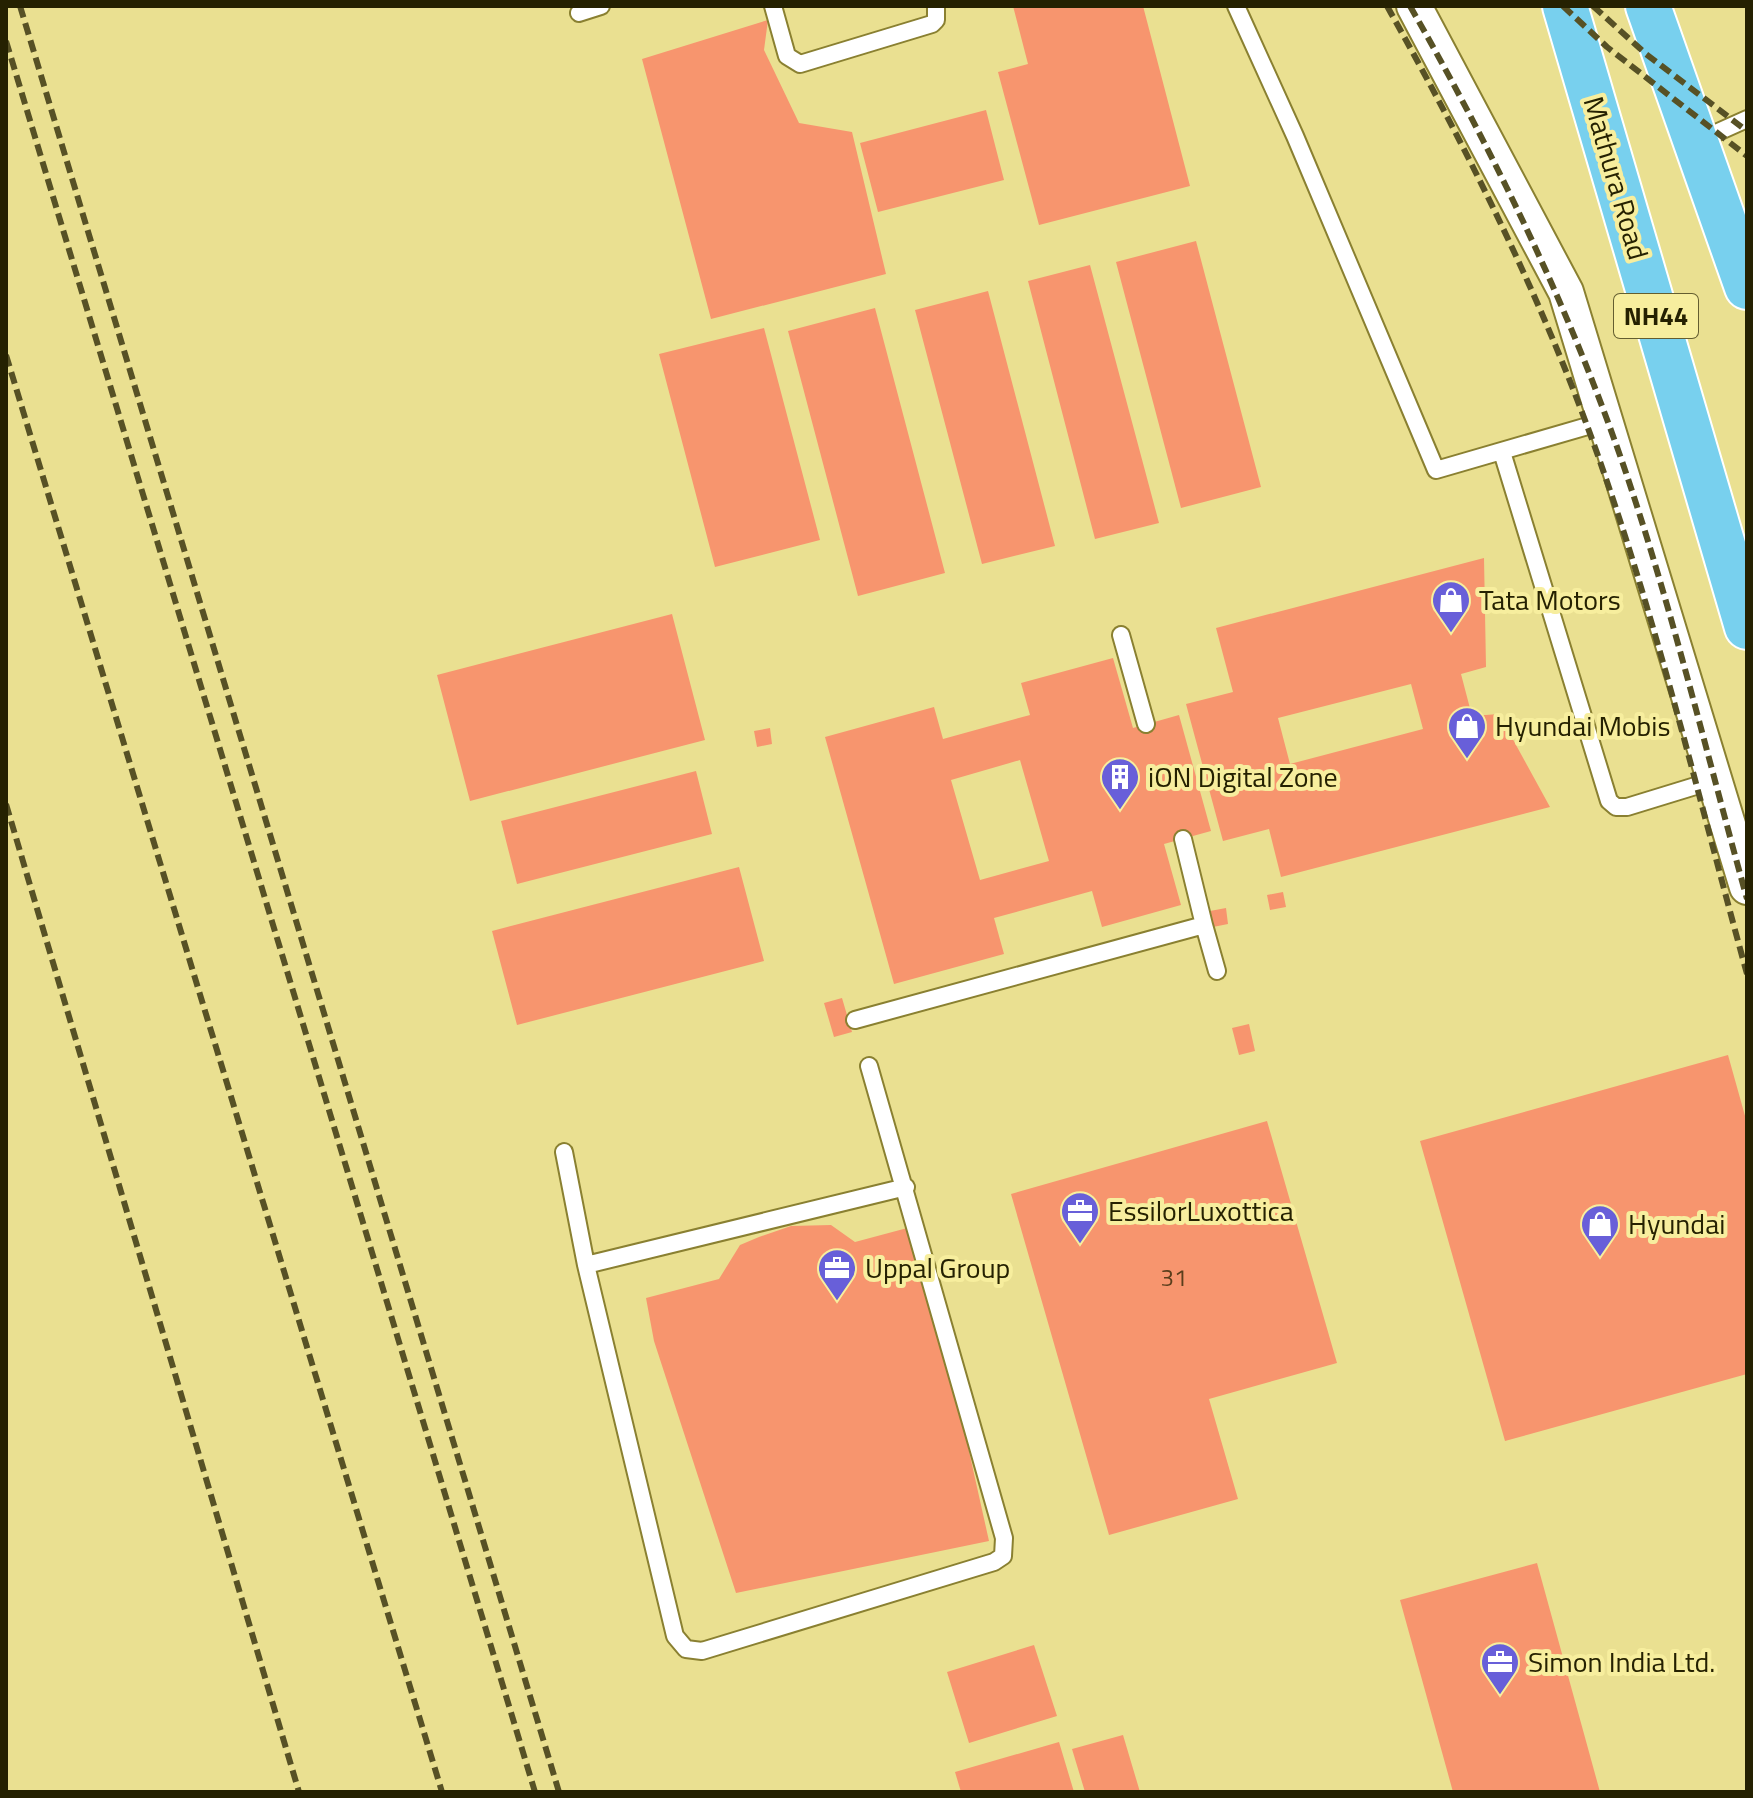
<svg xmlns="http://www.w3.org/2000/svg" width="1753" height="1798" font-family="'Titillium Web',sans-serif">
<rect width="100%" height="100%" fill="#eae091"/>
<path fill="#f7956e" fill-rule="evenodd" d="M 1013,6 L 1143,6 L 1190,186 L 1039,225 L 998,72 L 1028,64 Z
M 768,20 L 764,50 L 799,123 L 852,132 L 886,274 L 711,319 L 642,59 Z
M 986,110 L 1004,180 L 878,212 L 860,143 Z
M 1196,241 L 1261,487 L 1181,508 L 1116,262 Z
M 1090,265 L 1159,523 L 1095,539 L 1028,281 Z
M 988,291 L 1055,546 L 982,564 L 915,310 Z
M 875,308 L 945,573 L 858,596 L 788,331 Z
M 764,328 L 820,540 L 715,567 L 659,354 Z
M 1484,558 L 1486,667 L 1461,674 L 1472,716 L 1499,714 L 1550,807 L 1281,877 L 1269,829 L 1223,841 L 1186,704 L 1233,692 L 1216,628 ZM 1411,684 L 1423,729 L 1290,764 L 1278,718 Z
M 672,614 L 705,740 L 470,801 L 437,675 Z
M 1113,658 L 1133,728 L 1179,715 L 1211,831 L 1164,844 L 1181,905 L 1102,927 L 1092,891 L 994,918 L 1004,954 L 894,984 L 825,737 L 934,707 L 943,739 L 1030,715 L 1021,683 ZM 1020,760 L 1049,861 L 980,880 L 951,780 Z
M 770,728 L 772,744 L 757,747 L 754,731 Z
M 696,771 L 712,834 L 517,884 L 501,821 Z
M 739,867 L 764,961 L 517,1025 L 492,931 Z
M 1283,892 L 1286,907 L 1270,910 L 1267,895 Z
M 1226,908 L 1228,924 L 1213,927 L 1210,911 Z
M 842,998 L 852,1032 L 834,1037 L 824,1003 Z
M 1249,1024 L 1255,1051 L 1239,1055 L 1232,1028 Z
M 1728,1055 L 1747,1123 L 1747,1374 L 1505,1441 L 1420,1141 Z
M 1267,1121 L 1337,1363 L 1209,1399 L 1238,1499 L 1109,1535 L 1011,1194 Z
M 831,1225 L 855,1242 L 911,1227 L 928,1267 L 989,1541 L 736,1593 L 654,1341 L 646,1298 L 719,1279 L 740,1245 L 759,1237 L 791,1226 Z
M 1537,1563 L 1600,1792 L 1453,1792 L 1400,1600 Z
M 1034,1645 L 1057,1716 L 969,1743 L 947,1672 Z
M 1123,1735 L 1140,1792 L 1085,1792 L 1072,1749 Z
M 1059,1742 L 1074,1792 L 961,1792 L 955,1772 Z"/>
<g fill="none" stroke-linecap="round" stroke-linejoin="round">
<g stroke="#8a8031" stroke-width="20">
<path id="service" d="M 773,6 L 787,56 L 800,64 L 932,24 L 936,20 L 936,6
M 1236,6 L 1295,136 L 1436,470 L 1605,421
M 579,13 L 601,6
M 1698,141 L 1747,119
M 1502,452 L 1609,801 L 1616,807 L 1627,807 L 1715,780
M 1121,635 L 1146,724
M 1183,839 L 1204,925
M 855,1020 L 1204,925 L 1217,971
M 564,1152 L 586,1265 L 675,1636 L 686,1649 L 702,1651 L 994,1562 L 1003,1556 L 1004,1538 L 869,1066
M 586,1265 L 906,1187"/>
</g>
<g stroke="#8a8031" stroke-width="38">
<path id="minor" d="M 1414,6 L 1566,292 L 1747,887"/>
</g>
<g stroke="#fff" stroke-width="48">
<path id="trunk" d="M 1565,6 L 1747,627
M 1648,6 L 1747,287"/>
</g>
<use href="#service" stroke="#fff" stroke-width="16"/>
<use href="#minor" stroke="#fff" stroke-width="34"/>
<use href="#trunk" stroke="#78d0ee" stroke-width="44"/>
<path stroke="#575125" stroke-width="6" stroke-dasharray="12 6" stroke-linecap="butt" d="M 20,6 L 559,1792
M 1387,6 C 1471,156 1548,310 1604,473 C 1661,637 1701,807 1747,974
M 1410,6 C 1494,153 1569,307 1624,467 C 1672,608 1707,755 1747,899
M 1563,6 L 1607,47 L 1747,156
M 1593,6 L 1646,54 L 1747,131
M 6,41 L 535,1792
M 6,355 L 442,1792
M 6,804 L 299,1792"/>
</g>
<defs>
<g id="shop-pin" transform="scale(2)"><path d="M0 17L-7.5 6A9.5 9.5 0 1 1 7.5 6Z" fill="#685fd9" stroke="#f7ee9e"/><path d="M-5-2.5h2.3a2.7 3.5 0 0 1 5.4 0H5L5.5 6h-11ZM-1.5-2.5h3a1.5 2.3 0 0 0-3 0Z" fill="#fff"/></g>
<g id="building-pin" transform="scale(2)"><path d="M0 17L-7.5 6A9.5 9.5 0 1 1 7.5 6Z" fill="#685fd9" stroke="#f7ee9e"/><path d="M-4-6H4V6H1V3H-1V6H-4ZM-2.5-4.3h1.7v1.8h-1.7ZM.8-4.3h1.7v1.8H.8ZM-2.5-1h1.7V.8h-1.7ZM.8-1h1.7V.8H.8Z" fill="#fff"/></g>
<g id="office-pin" transform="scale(2)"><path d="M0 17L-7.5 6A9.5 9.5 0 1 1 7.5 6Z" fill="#685fd9" stroke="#f7ee9e"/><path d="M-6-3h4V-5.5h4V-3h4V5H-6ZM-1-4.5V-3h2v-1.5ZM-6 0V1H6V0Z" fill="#fff"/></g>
</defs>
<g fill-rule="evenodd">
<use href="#shop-pin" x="1451" y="600"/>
<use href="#shop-pin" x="1467" y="726"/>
<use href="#building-pin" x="1120" y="777"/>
<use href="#office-pin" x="1080" y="1211"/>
<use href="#shop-pin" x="1600" y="1224"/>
<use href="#office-pin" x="837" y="1268"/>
<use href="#office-pin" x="1500" y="1662"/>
</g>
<g text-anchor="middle" stroke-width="8" stroke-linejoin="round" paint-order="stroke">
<g font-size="24" fill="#5a3e1c">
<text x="1174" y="1286">31</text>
</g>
<rect fill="#f7ee9e" stroke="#645e30" stroke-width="2" x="1614" y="294" width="84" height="44" rx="6"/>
<g font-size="26" font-weight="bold" fill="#252101">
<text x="1656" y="325">NH44</text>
</g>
<g font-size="28" fill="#252101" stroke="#f7ee9e">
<text transform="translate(1616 178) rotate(74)" y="10">Mathura Road</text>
</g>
<g font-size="28" fill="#252101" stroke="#f7ee9e" text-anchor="start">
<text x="1479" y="610">Tata Motors</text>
<text x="1495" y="736">Hyundai Mobis</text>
<text x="1148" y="787">iON Digital Zone</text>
<text x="1108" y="1221">EssilorLuxottica</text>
<text x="1628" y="1234">Hyundai</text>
<text x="865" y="1278">Uppal Group</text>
<text x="1528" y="1672">Simon India Ltd.</text>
</g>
</g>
<rect width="1753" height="1798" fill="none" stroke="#252101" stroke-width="16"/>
</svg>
